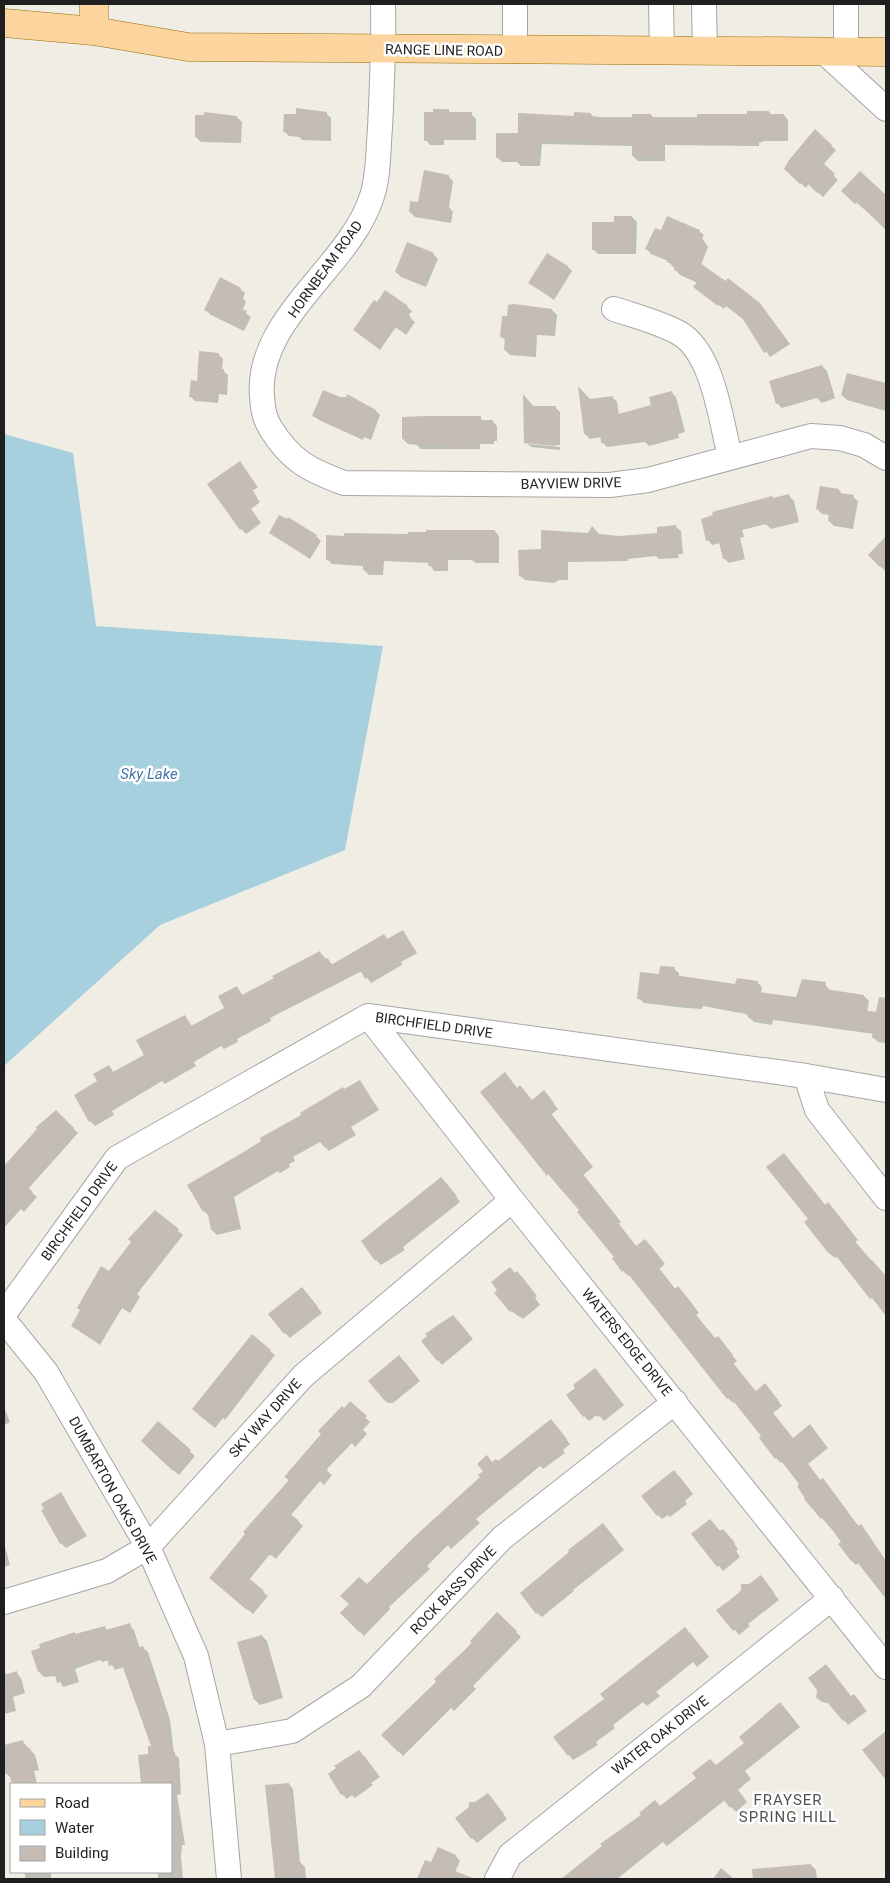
<svg xmlns="http://www.w3.org/2000/svg" width="890" height="1883" font-family="Roboto,sans-serif">
<rect width="100%" height="100%" fill="#f0ede5"/>
<path fill="#a6d0dd" d="M 4,434 L 73,453 L 96,626 L 383,646 L 345,850 L 160,925 L 4,1066 Z"/>
<path fill="#0003" d="M 448,110 L 452,114 L 471,114 L 476,119 L 476,140 L 444,140 L 444,145 L 430,145 L 426,140 Z
M 769,112 L 772,115 L 784,115 L 788,120 L 788,141 L 764,141 L 759,143 L 759,146 L 665,145 L 665,161 L 638,161 L 633,156 L 633,146 L 542,144 L 540,166 L 521,166 L 517,162 L 502,162 L 497,157 L 519,134 L 591,114 L 594,118 L 633,118 L 651,115 L 654,118 L 661,119 L 748,115 Z
M 326,113 L 331,118 L 331,141 L 302,140 L 299,137 L 289,136 L 284,131 L 297,116 Z
M 237,117 L 242,122 L 241,143 L 201,142 L 196,137 Z
M 815,131 L 836,150 L 823,165 L 838,180 L 823,197 L 809,184 L 806,188 L 786,169 Z
M 860,173 L 886,198 L 886,228 L 843,191 Z
M 448,176 L 453,181 L 449,207 L 453,212 L 451,223 L 415,217 L 410,212 Z
M 632,217 L 637,222 L 636,254 L 598,254 L 593,249 L 616,223 Z
M 699,231 L 704,235 L 702,238 L 708,247 L 701,265 L 760,304 L 790,344 L 770,357 L 746,321 L 726,306 L 724,309 L 700,291 L 698,283 L 680,275 L 668,261 L 651,254 L 647,249 L 661,232 Z
M 433,254 L 438,259 L 426,287 L 401,277 L 396,272 Z
M 567,266 L 572,271 L 554,300 L 530,283 Z
M 240,289 L 245,293 L 243,298 L 246,302 L 242,311 L 251,317 L 244,331 L 211,315 L 206,310 Z
M 407,307 L 412,311 L 408,316 L 415,322 L 406,335 L 396,327 L 380,350 L 355,330 Z
M 552,310 L 557,315 L 555,336 L 537,335 L 536,357 L 510,355 L 505,350 L 506,341 L 502,337 Z
M 218,354 L 223,359 L 222,370 L 228,375 L 227,395 L 219,394 L 218,403 L 195,401 L 190,396 Z
M 822,366 L 827,371 L 835,398 L 822,403 L 817,398 L 782,408 L 777,403 Z
M 848,375 L 886,385 L 886,411 L 847,400 L 842,395 Z
M 672,393 L 676,397 L 685,432 L 678,434 L 679,438 L 649,446 L 645,442 L 607,447 L 602,442 L 602,437 L 590,439 L 585,434 L 590,400 L 612,397 L 617,402 L 619,415 L 653,406 Z
M 533,407 L 555,407 L 560,412 L 560,445 L 529,442 L 529,444 L 560,447 L 560,450 L 531,447 L 526,442 Z
M 376,411 L 380,415 L 371,440 L 364,437 L 363,440 L 319,420 L 314,416 Z
M 480,418 L 484,421 L 492,421 L 497,426 L 497,441 L 494,441 L 494,444 L 480,444 L 480,449 L 421,449 L 417,445 L 408,444 L 403,439 Z
M 240,463 L 258,487 L 252,491 L 260,502 L 251,509 L 261,523 L 246,534 L 241,529 Z
M 839,490 L 843,495 L 853,497 L 858,501 L 853,529 L 834,526 L 829,521 L 830,515 L 822,514 L 817,509 Z
M 789,496 L 794,501 L 799,522 L 771,529 L 766,524 L 742,530 L 744,537 L 740,538 L 745,559 L 729,563 L 724,558 L 720,543 L 712,545 L 708,540 L 774,499 Z
M 676,527 L 681,531 L 683,554 L 678,554 L 679,558 L 659,559 L 656,556 L 628,559 L 628,561 L 568,562 L 568,580 L 559,580 L 554,583 L 525,580 L 520,576 L 542,550 L 600,536 L 619,537 L 659,534 Z
M 495,531 L 499,536 L 499,563 L 476,563 L 472,560 L 448,560 L 448,571 L 434,571 L 429,563 L 384,561 L 383,575 L 369,575 L 364,570 L 364,566 L 332,564 L 327,559 L 409,536 Z
M 273,534 L 316,536 L 321,541 L 310,559 Z
M 886,538 L 886,570 L 885,571 L 869,555 Z
M 403,931 L 417,953 L 401,962 L 402,965 L 371,983 L 362,971 L 270,1018 L 271,1021 L 237,1039 L 238,1042 L 224,1049 L 221,1046 L 194,1062 L 196,1066 L 165,1084 L 162,1081 L 112,1111 L 114,1115 L 95,1126 L 90,1121 L 99,1082 L 109,1066 L 114,1073 L 146,1055 L 185,1017 L 192,1026 L 226,1008 L 236,987 L 243,996 L 320,953 L 333,965 L 384,936 L 388,940 Z
M 674,969 L 679,973 L 679,977 L 736,986 L 757,982 L 762,987 L 761,993 L 797,999 L 825,984 L 830,991 L 864,996 L 869,1001 L 867,1012 L 886,1015 L 886,1043 L 878,1042 L 873,1037 L 874,1034 L 781,1021 L 773,1020 L 772,1025 L 754,1022 L 746,1014 L 703,1006 L 702,1009 L 686,1008 L 644,1003 L 639,998 L 661,975 Z
M 360,1081 L 379,1110 L 351,1127 L 356,1135 L 329,1151 L 320,1142 L 293,1157 L 295,1161 L 289,1164 L 290,1167 L 280,1173 L 278,1171 L 234,1197 L 241,1229 L 217,1235 L 212,1230 L 209,1216 L 204,1211 L 242,1154 Z
M 518,1089 L 532,1101 L 548,1097 L 558,1109 L 552,1114 L 553,1118 L 593,1167 L 583,1175 L 621,1222 L 618,1224 L 637,1247 L 650,1245 L 665,1264 L 659,1269 L 676,1290 L 683,1292 L 699,1313 L 696,1315 L 715,1340 L 722,1343 L 737,1361 L 733,1364 L 756,1393 L 770,1390 L 782,1406 L 773,1413 L 793,1439 L 814,1431 L 828,1448 L 808,1464 L 821,1481 L 827,1484 L 859,1527 L 865,1530 L 886,1561 L 886,1597 L 860,1562 L 856,1565 L 851,1560 L 843,1542 L 805,1499 L 801,1485 L 783,1461 L 781,1463 L 776,1458 L 763,1436 L 735,1401 L 733,1403 L 728,1398 L 630,1274 L 628,1276 L 613,1259 L 616,1257 L 581,1211 Z
M 56,1112 L 78,1133 L 28,1189 L 37,1197 L 24,1212 L 21,1209 L 4,1228 L 4,1168 Z
M 788,1159 L 826,1206 L 833,1209 L 858,1240 L 855,1242 L 870,1261 L 872,1260 L 886,1276 L 886,1314 L 838,1256 L 835,1258 L 830,1254 L 806,1222 L 809,1219 Z
M 446,1183 L 460,1202 L 403,1247 L 405,1250 L 381,1265 L 376,1260 Z
M 155,1212 L 183,1235 L 137,1294 L 140,1297 L 130,1313 L 122,1308 L 100,1345 L 72,1326 Z
M 515,1274 L 522,1277 L 537,1296 L 535,1298 L 540,1305 L 523,1319 L 511,1311 Z
M 307,1294 L 322,1313 L 290,1338 L 285,1333 Z
M 458,1321 L 473,1339 L 442,1365 L 438,1360 L 427,1334 L 439,1324 L 441,1326 Z
M 270,1351 L 275,1355 L 225,1420 L 223,1418 L 215,1428 L 198,1414 Z
M 404,1361 L 420,1381 L 393,1403 L 388,1403 L 383,1398 Z
M 599,1375 L 624,1405 L 604,1421 L 598,1414 L 589,1421 L 584,1416 Z
M 350,1403 L 370,1422 L 363,1430 L 367,1434 L 355,1447 L 352,1443 L 326,1470 L 332,1475 L 324,1485 L 320,1481 L 291,1515 L 303,1526 L 276,1559 L 270,1554 L 249,1580 L 268,1596 L 253,1614 L 216,1583 Z
M 4,1407 L 10,1422 L 4,1425 Z
M 551,1420 L 570,1444 L 563,1450 L 565,1453 L 543,1469 L 540,1466 L 476,1519 L 480,1523 L 451,1549 L 448,1545 L 427,1566 L 430,1569 L 389,1607 L 390,1609 L 364,1636 L 342,1613 L 482,1478 L 493,1463 L 498,1463 Z
M 158,1423 L 195,1456 L 179,1475 L 158,1457 Z
M 679,1476 L 693,1494 L 685,1501 L 687,1504 L 670,1517 L 668,1515 L 662,1519 L 658,1515 Z
M 61,1494 L 87,1536 L 66,1548 L 61,1543 Z
M 710,1520 L 721,1532 L 728,1535 L 738,1549 L 736,1551 L 740,1557 L 723,1571 L 693,1534 Z
M 607,1529 L 624,1550 L 573,1590 L 574,1591 L 542,1617 L 537,1613 Z
M 4,1543 L 10,1565 L 4,1567 Z
M 765,1582 L 779,1600 L 748,1624 L 750,1626 L 739,1635 L 718,1610 L 742,1590 Z
M 497,1613 L 521,1637 L 473,1686 L 476,1689 L 454,1711 L 451,1708 L 403,1756 L 383,1735 L 438,1682 Z
M 129,1625 L 134,1630 L 140,1649 L 143,1648 L 148,1652 L 170,1720 L 174,1754 L 179,1758 L 181,1794 L 177,1795 L 185,1845 L 182,1845 L 181,1857 L 183,1879 L 158,1879 L 158,1872 L 171,1872 L 171,1784 L 142,1783 L 153,1747 L 124,1667 L 115,1670 L 109,1660 L 102,1662 L 100,1660 L 75,1669 L 79,1682 L 63,1687 L 57,1676 L 44,1677 L 39,1672 L 74,1633 L 76,1635 L 104,1627 L 108,1631 Z
M 690,1633 L 709,1657 L 697,1667 L 693,1662 L 656,1692 L 660,1696 L 647,1706 L 643,1702 L 613,1725 L 615,1728 L 596,1742 L 598,1745 L 573,1760 L 569,1755 Z
M 262,1636 L 267,1641 L 283,1698 L 260,1705 L 255,1700 L 239,1643 Z
M 4,1666 L 6,1676 L 16,1673 L 21,1678 L 25,1693 L 13,1697 L 16,1711 L 4,1714 Z
M 852,1697 L 858,1701 L 867,1711 L 848,1725 L 831,1704 L 822,1702 L 817,1698 Z
M 785,1709 L 800,1727 L 745,1771 L 751,1779 L 738,1790 L 747,1802 L 736,1812 L 725,1800 L 667,1846 L 663,1842 L 617,1879 L 563,1879 L 604,1846 L 716,1767 Z
M 23,1742 L 35,1755 L 39,1770 L 34,1771 L 37,1784 L 13,1784 L 11,1778 L 6,1773 L 4,1746 Z
M 364,1756 L 380,1777 L 371,1783 L 373,1785 L 355,1798 L 352,1795 L 347,1799 L 342,1794 Z
M 289,1784 L 293,1789 L 300,1862 L 305,1867 L 306,1879 L 276,1879 L 266,1786 Z
M 492,1799 L 507,1819 L 477,1843 L 472,1838 Z
M 438,1848 L 456,1856 L 460,1861 L 455,1872 L 462,1879 L 418,1879 L 426,1861 L 432,1864 Z
M 811,1865 L 816,1870 L 817,1879 L 766,1879 L 765,1871 Z
M 721,1868 L 734,1879 L 713,1879 Z
M 24,1872 L 51,1872 L 51,1879 L 26,1879 Z"/>
<path fill="#c5bcb5" d="M 296,108 L 327,112 L 326,137 L 296,136 L 296,133 L 283,132 L 284,114 L 296,114 Z
M 433,109 L 449,109 L 449,112 L 472,112 L 472,135 L 440,136 L 440,141 L 424,141 L 424,112 L 433,112 Z
M 747,111 L 769,111 L 769,114 L 784,114 L 784,137 L 759,137 L 754,138 L 754,142 L 661,141 L 661,156 L 632,156 L 632,141 L 537,140 L 535,162 L 515,162 L 515,158 L 496,158 L 496,133 L 518,133 L 518,113 L 574,116 L 574,112 L 591,113 L 591,116 L 599,117 L 632,117 L 632,114 L 651,114 L 651,117 L 697,117 L 697,114 L 747,114 Z
M 204,112 L 237,116 L 237,138 L 195,137 L 195,115 L 204,115 Z
M 815,129 L 832,145 L 819,159 L 835,174 L 817,193 L 804,180 L 800,184 L 784,169 L 789,160 Z
M 424,170 L 449,175 L 444,205 L 449,206 L 447,219 L 409,212 L 410,201 L 418,202 Z
M 860,171 L 886,195 L 886,230 L 857,202 L 855,204 L 841,191 Z
M 614,216 L 632,216 L 632,250 L 592,250 L 592,222 L 614,222 Z
M 667,216 L 700,230 L 698,235 L 702,236 L 700,240 L 704,242 L 696,260 L 721,278 L 726,281 L 728,278 L 760,303 L 786,339 L 764,353 L 743,319 L 721,302 L 718,306 L 693,287 L 698,281 L 674,270 L 676,266 L 667,262 L 668,259 L 645,249 L 655,228 L 661,230 Z
M 407,242 L 434,253 L 421,283 L 395,272 Z
M 547,253 L 568,266 L 549,296 L 528,283 Z
M 220,277 L 241,288 L 238,294 L 242,296 L 237,307 L 247,311 L 239,327 L 204,310 Z
M 385,290 L 408,306 L 404,311 L 411,317 L 401,331 L 391,324 L 375,346 L 353,330 L 374,300 L 377,302 Z
M 514,304 L 552,309 L 550,332 L 533,331 L 531,353 L 504,350 L 505,338 L 500,337 L 502,316 L 507,316 L 508,305 Z
M 199,351 L 219,353 L 217,369 L 224,369 L 222,391 L 215,390 L 214,399 L 189,397 L 191,380 L 197,381 Z
M 822,365 L 831,394 L 816,398 L 814,393 L 776,404 L 769,381 Z
M 847,373 L 886,383 L 882,407 L 841,395 Z
M 578,386 L 590,399 L 613,396 L 615,415 L 651,405 L 649,397 L 672,391 L 681,427 L 674,429 L 675,433 L 643,441 L 642,438 L 601,443 L 600,432 L 584,434 Z
M 323,390 L 340,397 L 346,397 L 347,394 L 376,410 L 366,436 L 359,433 L 358,436 L 312,416 Z
M 523,394 L 533,406 L 556,406 L 556,446 L 524,443 Z
M 425,416 L 481,416 L 481,420 L 493,420 L 493,436 L 490,436 L 490,440 L 476,439 L 476,445 L 471,445 L 415,444 L 415,441 L 402,439 L 402,417 Z
M 240,461 L 254,482 L 249,485 L 257,497 L 247,503 L 257,518 L 240,530 L 207,484 Z
M 820,486 L 839,489 L 839,493 L 854,495 L 849,525 L 828,521 L 829,512 L 816,509 Z
M 789,494 L 795,518 L 765,525 L 764,519 L 738,525 L 740,532 L 735,533 L 741,555 L 723,559 L 718,538 L 706,541 L 701,519 L 713,515 L 712,512 L 772,496 L 773,498 Z
M 279,515 L 287,519 L 288,517 L 317,535 L 304,555 L 269,533 Z
M 676,525 L 678,549 L 674,550 L 674,554 L 653,555 L 653,552 L 624,554 L 624,557 L 564,557 L 564,575 L 554,575 L 549,579 L 540,576 L 519,576 L 518,550 L 541,549 L 541,530 L 588,533 L 592,526 L 599,534 L 619,536 L 657,533 L 657,527 Z
M 426,530 L 495,530 L 495,559 L 470,559 L 470,555 L 444,555 L 444,567 L 428,566 L 428,559 L 380,557 L 379,571 L 363,570 L 363,562 L 326,560 L 326,535 L 344,536 L 344,533 L 408,534 L 408,532 L 426,532 Z
M 886,536 L 886,561 L 880,567 L 868,555 Z
M 403,930 L 413,948 L 397,957 L 398,960 L 365,979 L 358,966 L 266,1013 L 267,1016 L 233,1034 L 234,1037 L 218,1045 L 216,1042 L 190,1057 L 193,1061 L 159,1080 L 157,1077 L 108,1106 L 110,1110 L 89,1122 L 74,1095 L 97,1081 L 93,1074 L 109,1065 L 113,1072 L 144,1055 L 136,1040 L 185,1015 L 191,1026 L 224,1008 L 218,996 L 237,986 L 242,995 L 274,978 L 272,976 L 320,951 L 324,960 L 328,958 L 331,965 L 384,934 L 387,939 Z
M 660,966 L 675,967 L 674,975 L 735,984 L 737,978 L 758,981 L 757,989 L 759,992 L 796,997 L 802,979 L 826,982 L 825,989 L 864,995 L 862,1010 L 876,1012 L 879,997 L 886,998 L 886,1040 L 872,1038 L 873,1030 L 775,1017 L 768,1016 L 768,1021 L 748,1018 L 748,1013 L 735,1008 L 698,1002 L 698,1005 L 680,1004 L 637,999 L 640,972 L 659,974 Z
M 505,1072 L 517,1088 L 520,1085 L 532,1100 L 544,1090 L 554,1103 L 547,1108 L 549,1111 L 589,1162 L 579,1169 L 617,1217 L 615,1219 L 636,1246 L 645,1239 L 661,1259 L 655,1263 L 675,1289 L 678,1286 L 695,1308 L 692,1310 L 715,1338 L 718,1336 L 733,1355 L 729,1358 L 754,1389 L 756,1391 L 765,1383 L 778,1400 L 769,1408 L 793,1438 L 810,1424 L 824,1443 L 804,1459 L 820,1480 L 823,1478 L 858,1526 L 861,1524 L 886,1561 L 886,1599 L 854,1558 L 851,1561 L 838,1544 L 841,1542 L 823,1517 L 821,1519 L 804,1499 L 805,1498 L 797,1486 L 799,1484 L 778,1457 L 775,1459 L 759,1438 L 761,1436 L 730,1397 L 727,1399 L 625,1270 L 622,1272 L 612,1258 L 614,1257 L 577,1212 L 579,1210 L 558,1186 L 548,1174 L 547,1176 L 480,1092 Z
M 360,1080 L 375,1105 L 348,1122 L 352,1130 L 324,1147 L 319,1138 L 316,1140 L 315,1138 L 289,1152 L 291,1156 L 285,1159 L 287,1162 L 275,1169 L 273,1167 L 230,1192 L 237,1225 L 211,1230 L 207,1209 L 203,1212 L 187,1185 L 242,1153 L 261,1141 L 260,1138 L 301,1115 L 300,1113 L 343,1087 L 344,1089 Z
M 56,1110 L 74,1128 L 24,1183 L 33,1192 L 19,1208 L 16,1205 L 4,1218 L 4,1166 L 37,1129 L 35,1128 Z
M 784,1153 L 825,1205 L 828,1202 L 854,1235 L 851,1237 L 886,1277 L 886,1316 L 872,1298 L 870,1299 L 833,1252 L 829,1254 L 804,1222 L 808,1219 L 766,1167 Z
M 441,1177 L 457,1196 L 400,1242 L 402,1245 L 375,1261 L 361,1241 Z
M 155,1210 L 179,1229 L 132,1289 L 136,1291 L 125,1309 L 117,1304 L 95,1341 L 71,1326 L 80,1310 L 77,1308 L 101,1266 L 109,1271 L 131,1242 L 128,1239 Z
M 510,1267 L 515,1273 L 517,1271 L 533,1291 L 531,1293 L 536,1300 L 517,1315 L 513,1310 L 510,1312 L 494,1293 L 497,1290 L 491,1282 Z
M 302,1287 L 318,1307 L 284,1334 L 268,1314 Z
M 453,1315 L 469,1334 L 437,1361 L 421,1341 L 427,1336 L 425,1334 Z
M 252,1334 L 271,1350 L 220,1416 L 217,1414 L 210,1424 L 192,1409 Z
M 399,1355 L 416,1376 L 385,1401 L 368,1381 Z
M 595,1368 L 620,1400 L 598,1417 L 592,1410 L 583,1417 L 566,1395 L 575,1388 L 573,1385 Z
M 350,1401 L 367,1416 L 359,1424 L 363,1428 L 350,1443 L 346,1440 L 322,1465 L 328,1470 L 319,1481 L 314,1477 L 286,1510 L 299,1521 L 271,1556 L 264,1550 L 245,1575 L 264,1591 L 247,1610 L 209,1578 L 245,1534 L 243,1532 L 289,1480 L 284,1477 L 321,1434 L 318,1431 L 342,1406 L 344,1408 Z
M 551,1419 L 567,1439 L 559,1444 L 561,1447 L 538,1465 L 535,1462 L 473,1514 L 476,1517 L 446,1545 L 443,1542 L 423,1561 L 426,1563 L 385,1602 L 387,1603 L 359,1632 L 340,1613 L 349,1604 L 340,1596 L 359,1577 L 367,1584 L 413,1538 L 480,1477 L 478,1475 L 483,1471 L 477,1464 L 487,1455 L 492,1462 L 496,1459 L 498,1461 Z
M 158,1421 L 191,1450 L 173,1471 L 141,1441 Z
M 674,1470 L 689,1489 L 681,1496 L 683,1498 L 665,1513 L 663,1511 L 657,1516 L 641,1496 Z
M 61,1492 L 83,1531 L 60,1544 L 41,1510 L 44,1509 L 41,1504 Z
M 710,1519 L 720,1531 L 723,1529 L 735,1543 L 732,1545 L 737,1552 L 717,1567 L 691,1534 Z
M 603,1523 L 620,1545 L 569,1584 L 570,1586 L 536,1614 L 520,1593 L 569,1552 L 568,1550 Z
M 761,1575 L 775,1594 L 744,1619 L 746,1621 L 733,1631 L 716,1610 L 737,1595 L 741,1590 L 741,1584 L 749,1584 Z
M 497,1612 L 517,1631 L 474,1675 L 469,1680 L 472,1683 L 448,1707 L 446,1705 L 398,1752 L 381,1735 L 436,1682 L 434,1679 L 472,1643 L 470,1641 Z
M 130,1623 L 137,1648 L 143,1646 L 165,1714 L 171,1753 L 175,1752 L 176,1784 L 141,1783 L 138,1755 L 148,1754 L 148,1746 L 151,1746 L 121,1662 L 109,1666 L 106,1655 L 96,1658 L 96,1656 L 71,1664 L 75,1677 L 57,1683 L 54,1671 L 45,1674 L 44,1670 L 38,1672 L 31,1651 L 40,1648 L 39,1644 L 75,1632 L 75,1634 L 105,1626 L 106,1630 Z
M 685,1627 L 705,1652 L 691,1663 L 688,1658 L 653,1687 L 656,1691 L 642,1702 L 638,1697 L 609,1720 L 611,1722 L 592,1737 L 594,1739 L 568,1756 L 553,1737 L 604,1699 L 600,1694 Z
M 262,1635 L 279,1693 L 254,1700 L 237,1642 Z
M 826,1664 L 851,1696 L 854,1694 L 863,1706 L 843,1721 L 827,1702 L 822,1698 L 816,1698 L 817,1690 L 808,1678 Z
M 17,1671 L 21,1689 L 4,1693 L 4,1675 Z
M 780,1702 L 796,1722 L 741,1766 L 747,1774 L 734,1785 L 743,1797 L 730,1808 L 720,1795 L 661,1842 L 658,1838 L 604,1879 L 561,1879 L 602,1846 L 600,1844 L 641,1815 L 639,1813 L 655,1800 L 660,1806 L 696,1778 L 692,1773 L 710,1759 L 716,1765 L 744,1743 L 739,1737 Z
M 886,1731 L 886,1780 L 862,1750 Z
M 23,1740 L 25,1750 L 30,1748 L 34,1765 L 30,1766 L 33,1782 L 12,1784 L 9,1773 L 4,1774 L 4,1745 Z
M 359,1750 L 376,1772 L 367,1777 L 369,1780 L 349,1794 L 347,1791 L 341,1795 L 328,1774 L 336,1768 L 334,1766 Z
M 289,1783 L 296,1861 L 300,1861 L 302,1879 L 275,1879 L 265,1785 Z
M 488,1793 L 504,1814 L 471,1839 L 455,1818 L 469,1807 L 469,1802 L 475,1802 Z
M 438,1847 L 456,1855 L 450,1869 L 475,1879 L 417,1879 L 425,1860 L 431,1862 Z
M 811,1864 L 813,1879 L 753,1879 L 752,1869 Z"/>
<g fill="none" stroke-linecap="round" stroke-linejoin="round">
<g stroke="#a6a6a6" stroke-width="26">
<path id="minor" d="M 383,4 C 384,46 382,87 380,128 C 378,150 379,175 372,196 C 350,267 255,318 262,397 C 263,409 264,418 271,429 C 291,461 309,470 344,483 L 610,485 L 648,480 L 811,436 L 840,438 L 864,445 L 886,458
M 515,4 L 515,51
M 661,4 L 662,52
M 704,4 L 705,52
M 824,52 L 886,109
M 846,52 L 846,4
M 614,309 C 635,316 659,322 679,333 C 713,352 721,421 730,457
M 368,1016 L 512,1200 L 886,1667
M 806,1076 L 817,1110 L 886,1198
M 4,1314 L 117,1158 L 368,1016 L 806,1076 L 886,1090
M 4,1320 L 46,1372 L 148,1547 L 196,1656 L 217,1744 L 229,1879
M 4,1602 L 107,1571 L 148,1547 L 303,1376 L 512,1200
M 217,1744 L 292,1731 L 361,1686 L 502,1538 L 675,1402
M 497,1879 L 510,1855 L 832,1598"/>
</g>
<g stroke="#9a6a00" stroke-width="29">
<path id="major" d="M 94,4 L 94,31
M 4,23 L 94,31 L 188,47 L 886,52"/>
</g>
<use href="#minor" stroke="#fff" stroke-width="24"/>
<use href="#major" stroke="#fcd59e" stroke-width="28"/>
</g>
<g text-anchor="middle" stroke-width="5" stroke-linejoin="round" paint-order="stroke">
<g font-size="14" fill="#1f1f1f" stroke="#fff">
<text transform="translate(444 50) rotate(1)" y="5">RANGE LINE ROAD</text>
<text transform="translate(325 269) rotate(-54)" y="5">HORNBEAM ROAD</text>
<text transform="translate(571 483) rotate(-1)" y="5">BAYVIEW DRIVE</text>
<text transform="translate(434 1025) rotate(8)" y="5">BIRCHFIELD DRIVE</text>
<text transform="translate(79 1211) rotate(-54)" y="5">BIRCHFIELD DRIVE</text>
<text transform="translate(627 1342) rotate(51)" y="5">WATERS EDGE DRIVE</text>
<text transform="translate(265 1418) rotate(-48)" y="5">SKY WAY DRIVE</text>
<text transform="translate(113 1490) rotate(61)" y="5">DUMBARTON OAKS DRIVE</text>
<text transform="translate(453 1590) rotate(-46)" y="5">ROCK BASS DRIVE</text>
<text transform="translate(660 1735) rotate(-38)" y="5">WATER OAK DRIVE</text>
</g>
<g font-size="15" font-style="italic" fill="#4876a7" stroke="#fff">
<text x="149" y="779">Sky Lake</text>
</g>
<g font-size="15" letter-spacing="1" fill="#525252" stroke="#fff">
<text x="788" y="1805">FRAYSER<tspan x="788" dy="17">SPRING HILL</tspan></text>
</g>
</g>
<rect width="890" height="1883" fill="none" stroke="#1f1f1f" stroke-width="10"/>
<rect x="10" y="1783" width="162" height="90" fill="#ffffff" stroke="#a5a5a5"/>
<rect x="20" y="1799" width="25" height="8" fill="#fcd59e" stroke="#a5a5a5"/>
<text x="55" y="1808" font-size="15" fill="#1f1f1f">Road</text>
<rect x="20" y="1820" width="25" height="15" fill="#a6d0dd" stroke="#a5a5a5"/>
<text x="55" y="1833" font-size="15" fill="#1f1f1f">Water</text>
<rect x="20" y="1846" width="25" height="15" fill="#c5bcb5" stroke="#a5a5a5"/>
<text x="55" y="1858" font-size="15" fill="#1f1f1f">Building</text>
</svg>
